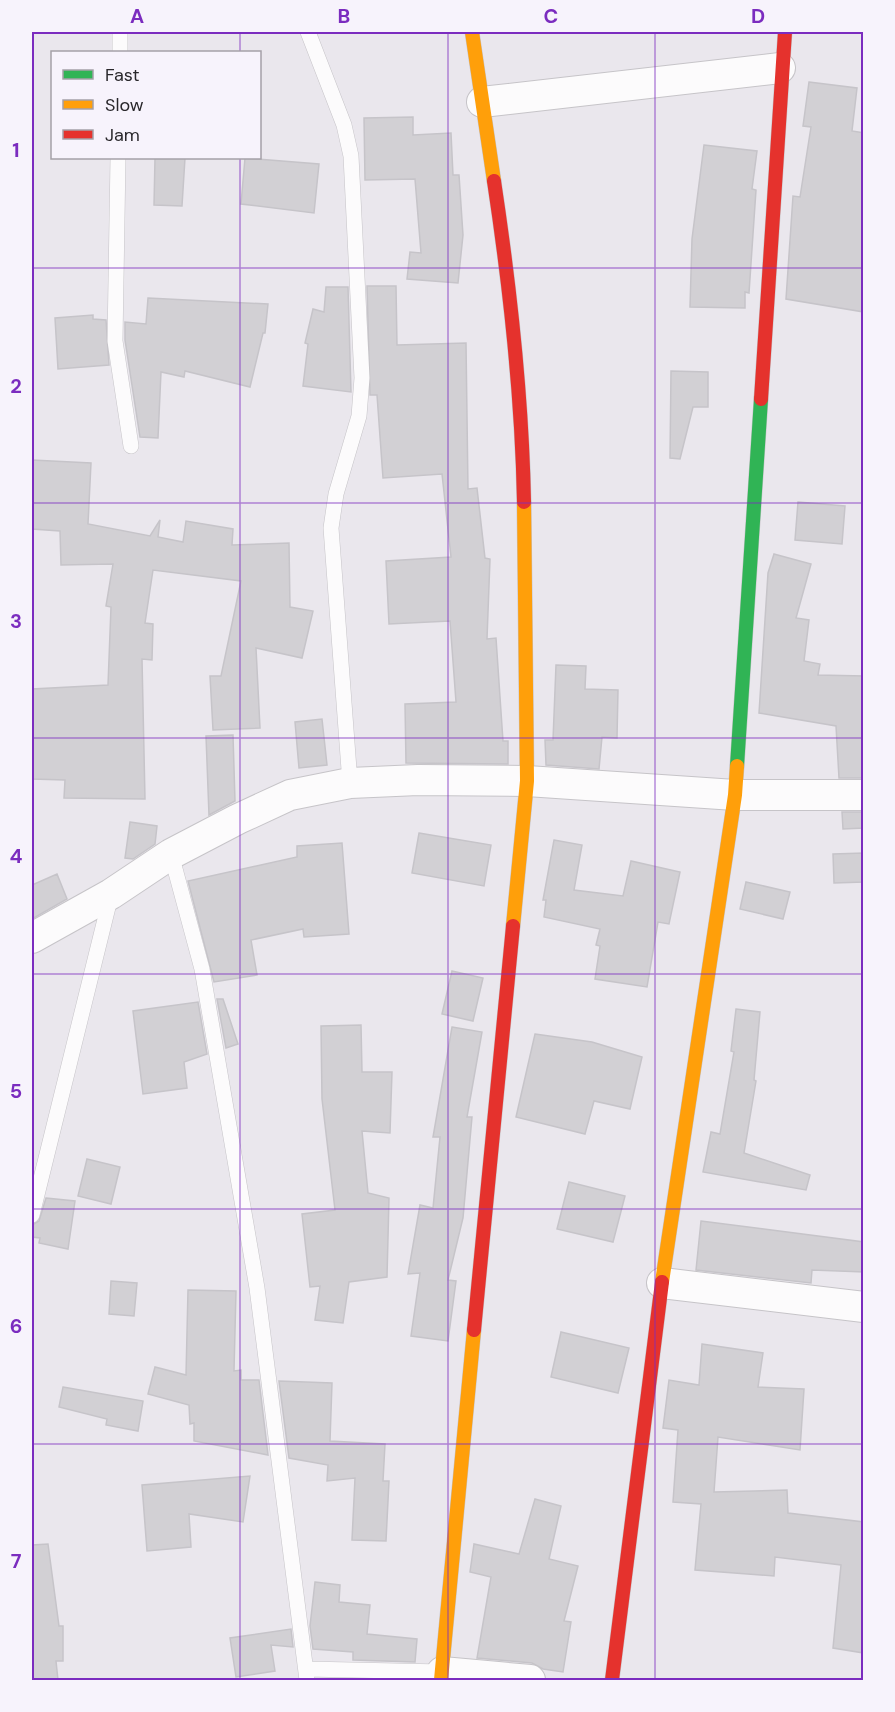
<svg xmlns="http://www.w3.org/2000/svg" width="895" height="1712" font-family="'DM Sans',sans-serif">
<rect width="100%" height="100%" fill="#eae7ed"/>
<path fill="#d2d0d4" stroke="#c6c4c9" stroke-width="1.5" d="M 809,82 L 857,88 L 852,131 L 864,133 L 864,312 L 786,299 L 793,196 L 800,197 L 811,127 L 803,126 Z
M 413,117 L 413,135 L 451,133 L 453,175 L 459,175 L 463,235 L 458,283 L 407,279 L 410,252 L 421,253 L 415,179 L 365,180 L 364,118 Z
M 704,145 L 757,151 L 752,189 L 756,190 L 749,293 L 745,292 L 745,308 L 690,307 L 692,239 Z
M 155,158 L 185,158 L 182,206 L 154,205 Z
M 245,158 L 319,164 L 314,213 L 241,204 Z
M 367,286 L 396,286 L 397,345 L 466,343 L 468,489 L 477,488 L 485,558 L 490,559 L 487,639 L 496,638 L 503,741 L 508,741 L 508,764 L 406,763 L 405,704 L 456,702 L 450,621 L 389,624 L 386,561 L 451,557 L 442,474 L 383,478 L 377,395 L 370,395 Z
M 326,287 L 348,287 L 351,392 L 303,386 L 308,344 L 305,343 L 313,309 L 324,312 Z
M 148,298 L 268,304 L 265,333 L 263,333 L 250,387 L 185,371 L 184,377 L 161,372 L 158,438 L 140,437 L 125,340 L 125,322 L 146,324 Z
M 93,315 L 93,319 L 106,320 L 109,365 L 58,369 L 55,318 Z
M 671,371 L 708,372 L 708,407 L 693,407 L 680,459 L 670,458 Z
M 32,460 L 91,463 L 88,524 L 150,536 L 160,520 L 158,537 L 183,542 L 186,521 L 233,529 L 232,545 L 289,543 L 290,607 L 313,611 L 302,658 L 256,648 L 260,728 L 213,730 L 210,676 L 221,676 L 241,581 L 153,570 L 145,623 L 153,624 L 152,660 L 142,659 L 145,799 L 64,798 L 65,780 L 32,779 L 32,689 L 108,685 L 111,607 L 106,606 L 113,564 L 61,565 L 60,531 L 32,529 Z
M 798,502 L 845,506 L 842,544 L 795,540 Z
M 774,554 L 811,564 L 796,618 L 809,620 L 804,661 L 820,664 L 818,675 L 864,676 L 864,778 L 839,778 L 836,726 L 759,713 L 768,573 Z
M 556,665 L 586,666 L 585,689 L 618,690 L 617,738 L 602,737 L 599,769 L 546,765 L 545,740 L 553,740 Z
M 322,719 L 327,765 L 299,768 L 295,722 Z
M 233,735 L 235,801 L 209,815 L 206,736 Z
M 842,812 L 864,812 L 864,828 L 843,829 Z
M 130,822 L 157,826 L 155,844 L 133,859 L 125,858 Z
M 419,833 L 491,845 L 484,886 L 412,873 Z
M 554,840 L 582,845 L 574,890 L 623,896 L 631,861 L 680,872 L 669,924 L 658,922 L 647,987 L 595,979 L 600,946 L 596,945 L 600,929 L 544,917 L 546,900 L 543,900 Z
M 342,843 L 349,934 L 304,937 L 303,929 L 251,940 L 257,975 L 214,982 L 188,881 L 297,857 L 297,846 Z
M 864,853 L 864,882 L 834,883 L 833,854 Z
M 57,874 L 67,899 L 32,919 L 32,885 Z
M 746,882 L 790,892 L 783,919 L 740,909 Z
M 452,971 L 483,978 L 473,1021 L 442,1014 Z
M 217,999 L 223,999 L 238,1044 L 226,1048 Z
M 198,1002 L 207,1054 L 184,1062 L 187,1088 L 143,1094 L 133,1011 Z
M 736,1009 L 760,1012 L 754,1080 L 756,1081 L 744,1153 L 810,1175 L 806,1190 L 703,1172 L 711,1132 L 720,1134 L 734,1052 L 731,1051 Z
M 361,1025 L 362,1072 L 392,1072 L 390,1133 L 362,1131 L 368,1193 L 389,1198 L 387,1277 L 349,1282 L 343,1323 L 315,1320 L 320,1286 L 310,1287 L 302,1214 L 335,1210 L 322,1099 L 321,1026 Z
M 452,1027 L 482,1032 L 467,1117 L 472,1117 L 463,1218 L 448,1280 L 456,1281 L 448,1341 L 411,1336 L 420,1273 L 408,1274 L 420,1205 L 433,1208 L 440,1137 L 433,1137 Z
M 535,1034 L 592,1042 L 642,1057 L 630,1109 L 594,1101 L 585,1134 L 516,1117 Z
M 87,1159 L 120,1167 L 111,1204 L 78,1196 Z
M 569,1182 L 625,1196 L 613,1242 L 557,1229 Z
M 46,1198 L 75,1201 L 68,1249 L 39,1243 L 40,1238 L 32,1237 L 32,1225 L 39,1221 Z
M 701,1221 L 864,1242 L 864,1272 L 812,1270 L 811,1283 L 696,1270 Z
M 111,1281 L 137,1283 L 134,1316 L 109,1314 Z
M 188,1290 L 236,1291 L 234,1371 L 241,1370 L 241,1380 L 259,1380 L 268,1455 L 194,1441 L 194,1423 L 190,1424 L 189,1405 L 148,1394 L 155,1367 L 186,1375 Z
M 561,1332 L 629,1348 L 618,1393 L 551,1377 Z
M 702,1344 L 763,1353 L 758,1387 L 804,1389 L 800,1450 L 718,1437 L 714,1492 L 787,1490 L 788,1513 L 864,1522 L 864,1653 L 833,1648 L 841,1565 L 775,1557 L 774,1576 L 695,1570 L 701,1504 L 673,1502 L 678,1430 L 663,1428 L 669,1380 L 699,1385 Z
M 279,1381 L 332,1383 L 330,1441 L 385,1444 L 383,1481 L 389,1481 L 386,1541 L 352,1540 L 355,1478 L 327,1481 L 328,1465 L 289,1458 Z
M 63,1387 L 143,1401 L 138,1431 L 106,1425 L 107,1419 L 59,1407 Z
M 250,1476 L 243,1522 L 189,1514 L 191,1547 L 147,1551 L 142,1485 Z
M 535,1499 L 561,1506 L 549,1559 L 578,1566 L 564,1621 L 571,1622 L 563,1672 L 543,1669 L 532,1663 L 477,1658 L 491,1577 L 470,1572 L 474,1544 L 519,1554 Z
M 48,1544 L 59,1626 L 63,1626 L 63,1661 L 56,1661 L 58,1680 L 32,1680 L 32,1545 Z
M 315,1582 L 340,1585 L 339,1602 L 370,1605 L 367,1634 L 417,1639 L 415,1662 L 353,1660 L 353,1652 L 313,1649 L 310,1626 Z
M 291,1629 L 293,1647 L 271,1645 L 275,1671 L 236,1677 L 230,1638 Z"/>
<g fill="none" stroke-linecap="round" stroke-linejoin="round">
<g stroke="#c6c4c8" stroke-width="16">
<path id="lane" d="M 308,32 L 344,125 L 351,156 L 362,378 L 359,416 L 336,494 L 331,528 L 350,783
M 120,52 L 120,32
M 118,158 L 115,341 L 131,446
M 171,854 L 202,969 L 257,1288 L 307,1680
M 32,1215 L 111,895
M 307,1669 L 442,1672"/>
</g>
<g stroke="#c6c4c8" stroke-width="32">
<path id="street" d="M 482,102 L 780,68
M 32,938 L 111,894 L 171,854 L 238,819 L 290,795 L 350,783 L 418,780 L 527,781 L 735,795 L 864,795
M 662,1283 L 864,1307
M 442,1672 L 530,1680"/>
</g>
<g stroke="#c6c4c8" stroke-width="15">
<path id="fast" d="M 737,766 L 761,399"/>
</g>
<g stroke="#c6c4c8" stroke-width="15">
<path id="slow" d="M 472,32 L 494,181
M 513,926 L 527,781 L 524,502
M 662,1282 L 735,795 L 737,766
M 441,1680 L 474,1330"/>
</g>
<g stroke="#c6c4c8" stroke-width="15">
<path id="jam" d="M 494,181 C 510,287 522,394 524,502
M 761,399 L 785,32
M 474,1330 L 513,926
M 612,1680 L 662,1282"/>
</g>
<use href="#lane" stroke="#fcfbfc" stroke-width="15"/>
<use href="#street" stroke="#fcfbfc" stroke-width="30"/>
<use href="#fast" stroke="#30b455" stroke-width="14"/>
<use href="#slow" stroke="#ff9f0a" stroke-width="14"/>
<use href="#jam" stroke="#e5322d" stroke-width="14"/>
</g>
<path fill="none" stroke="#7b2cbf" stroke-width="1.5" stroke-opacity="0.55" d="M 240,32 L 240,52M 448,32 L 448,1680M 655,32 L 655,1680M 240,158 L 240,1680M 32,268 L 864,268M 32,503 L 864,503M 32,738 L 864,738M 32,974 L 864,974M 32,1209 L 864,1209M 32,1444 L 864,1444"/>
<rect width="895" height="1712" fill="none" stroke="#f7f3fc" stroke-width="66"/>
<rect x="51" y="51" width="210" height="108" fill="#f7f3fc" stroke="#a5a1a8" stroke-width="1.5"/>
<rect x="63" y="70" width="30" height="9" fill="#30b455" stroke="#a5a1a8" stroke-width="1.5"/>
<text x="105" y="81" font-size="18" fill="#29272b">Fast</text>
<rect x="63" y="100" width="30" height="9" fill="#ff9f0a" stroke="#a5a1a8" stroke-width="1.5"/>
<text x="105" y="111" font-size="18" fill="#29272b">Slow</text>
<rect x="63" y="130" width="30" height="9" fill="#e5322d" stroke="#a5a1a8" stroke-width="1.5"/>
<text x="105" y="141" font-size="18" fill="#29272b">Jam</text>
<rect x="33" y="33" width="829" height="1646" fill="none" stroke="#7b2cbf" stroke-width="2"/>
<g font-size="20" text-anchor="middle" font-weight="bold" fill="#7b2cbf">
<text x="137" y="23">A</text>
<text x="344" y="23">B</text>
<text x="551" y="23">C</text>
<text x="758" y="23">D</text>
<text x="16" y="157">1</text>
<text x="16" y="393">2</text>
<text x="16" y="628">3</text>
<text x="16" y="863">4</text>
<text x="16" y="1098">5</text>
<text x="16" y="1333">6</text>
<text x="16" y="1568">7</text>
</g>
</svg>
